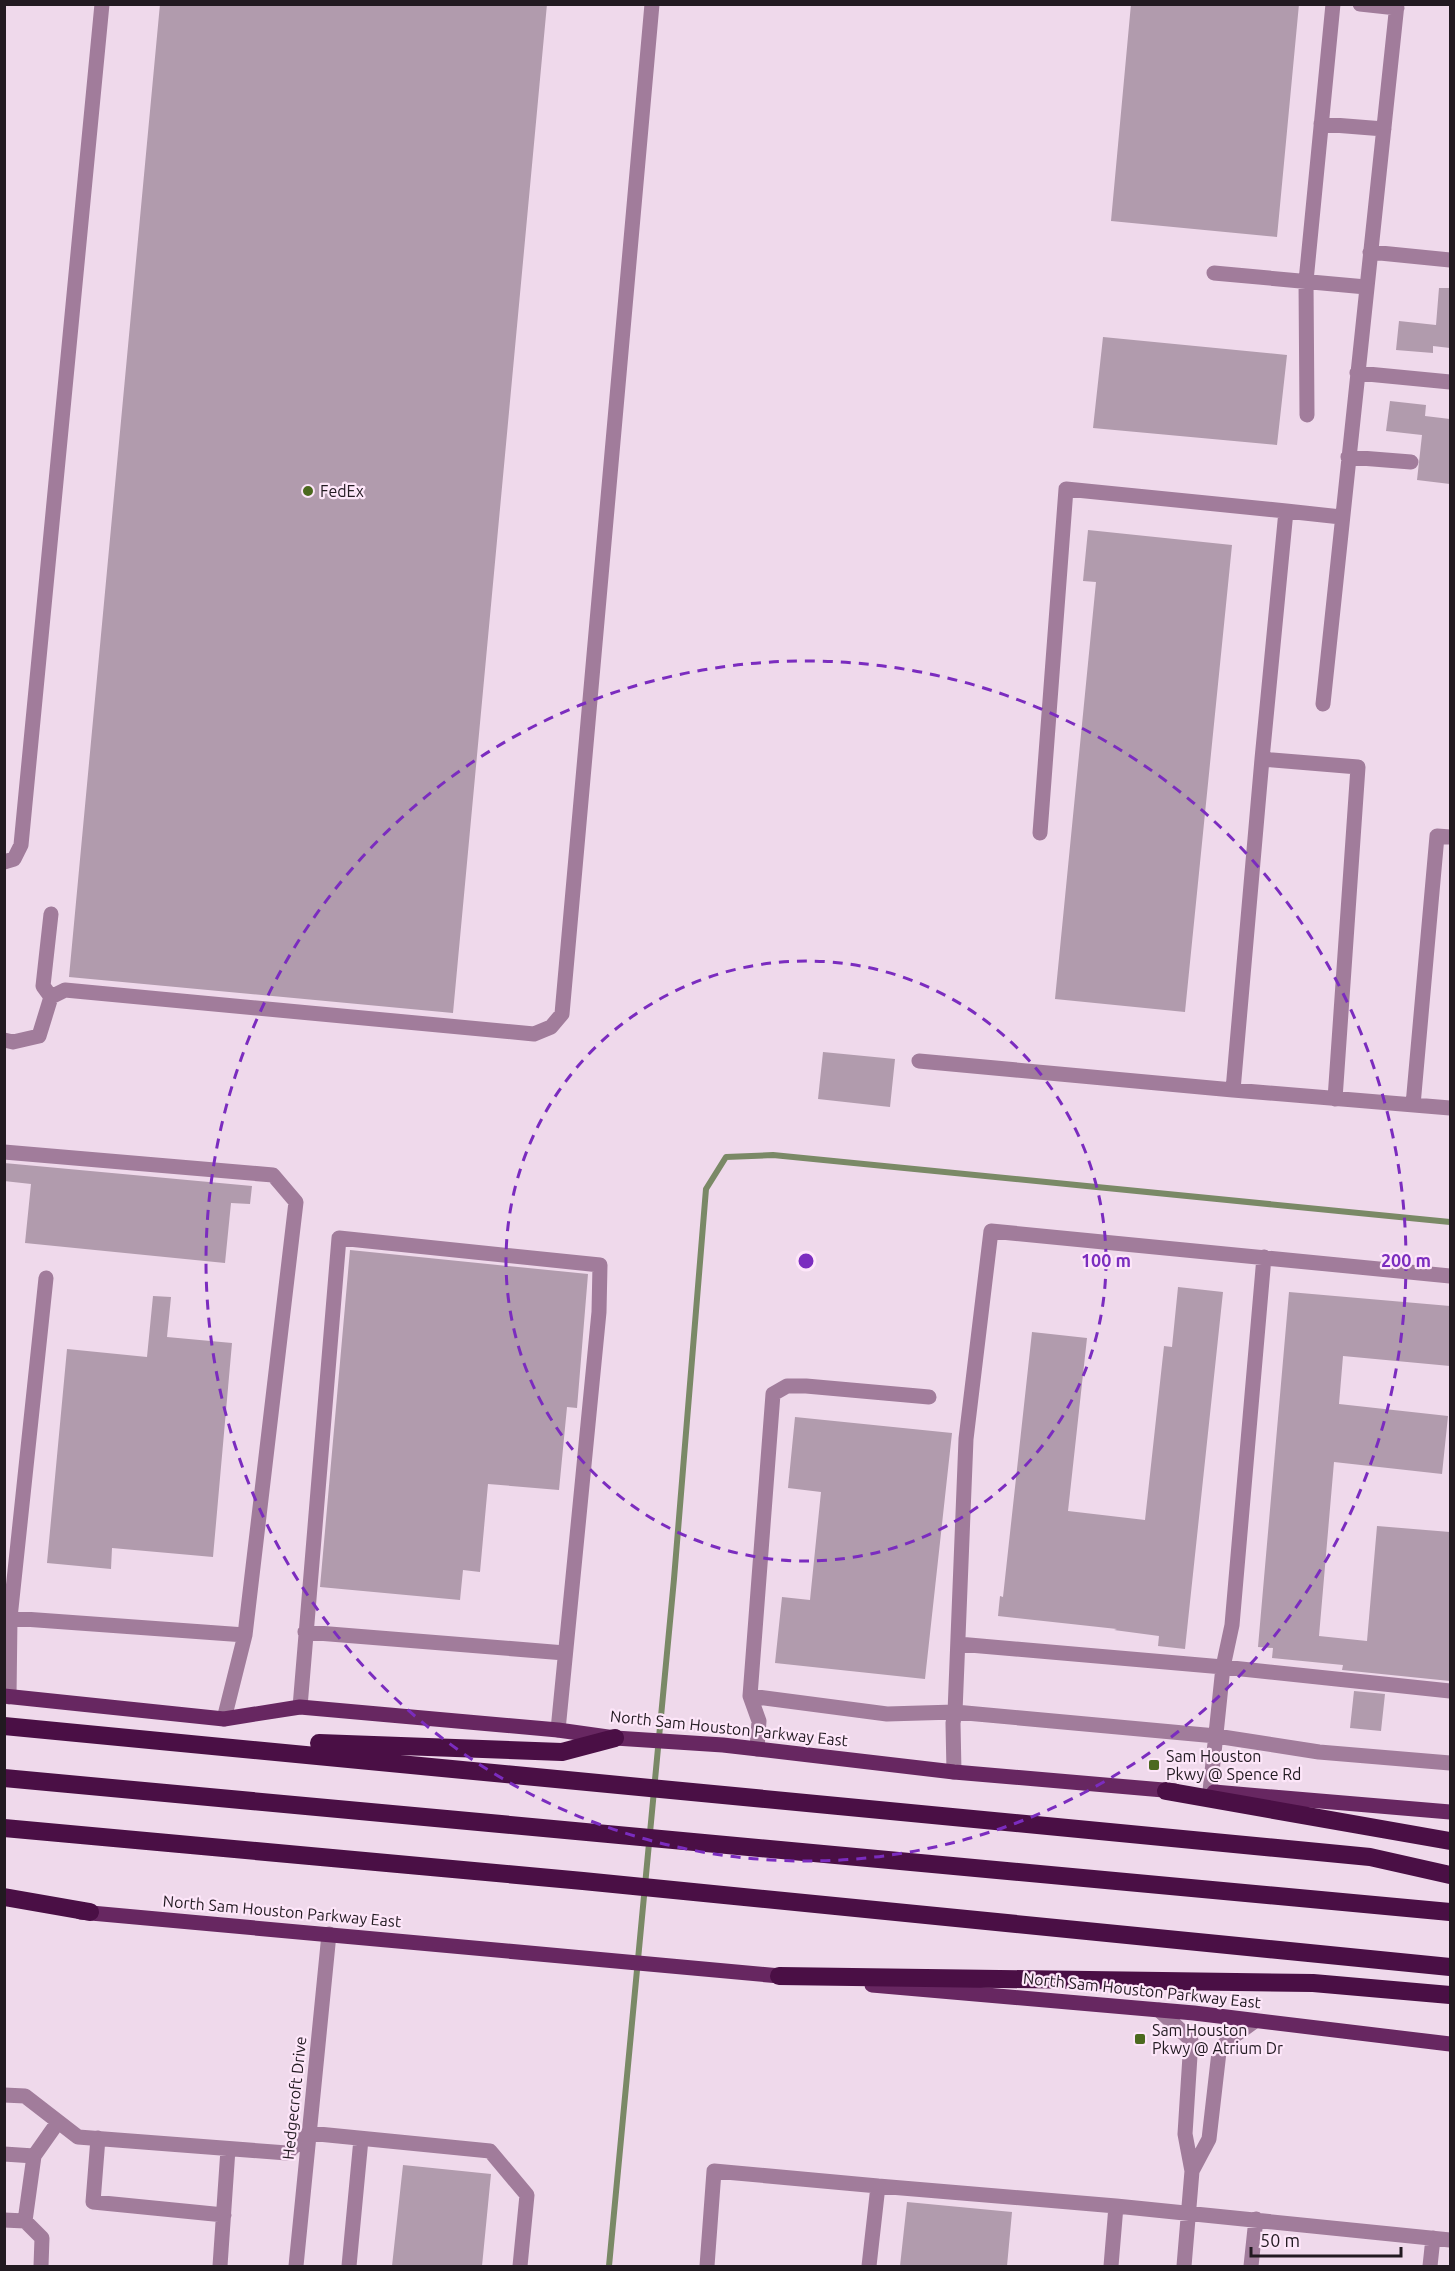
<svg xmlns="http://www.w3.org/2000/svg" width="1455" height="2271" font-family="Ubuntu,sans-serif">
<rect width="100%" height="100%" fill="#efd9eb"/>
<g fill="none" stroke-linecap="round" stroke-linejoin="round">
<path stroke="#7a8966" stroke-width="6" d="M 609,2266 L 674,1579 L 706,1189 L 726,1157 L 773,1155 L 1450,1222"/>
</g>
<path fill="#b19bad" d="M 160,4 L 547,4 L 453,1013 L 69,977 Z
M 1131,4 L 1299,4 L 1277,237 L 1111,221 Z
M 1439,288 L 1450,288 L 1450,348 L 1433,346 L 1433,353 L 1396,350 L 1399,321 L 1436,325 Z
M 1103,337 L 1287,355 L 1277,445 L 1093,428 Z
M 1390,401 L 1426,405 L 1425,416 L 1450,419 L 1450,484 L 1417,480 L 1422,435 L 1386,431 Z
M 1088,530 L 1232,545 L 1185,1012 L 1055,999 L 1096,582 L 1083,581 Z
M 823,1052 L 895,1059 L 890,1107 L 818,1099 Z
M 4,1163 L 252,1186 L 250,1204 L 231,1203 L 225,1263 L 25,1243 L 31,1184 L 4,1181 Z
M 350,1250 L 588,1274 L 577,1408 L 567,1407 L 559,1490 L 488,1484 L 480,1572 L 463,1570 L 460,1600 L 320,1587 Z
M 1178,1287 L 1223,1292 L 1185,1649 L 1158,1646 L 1159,1636 L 1114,1630 L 1117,1629 L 998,1616 L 1000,1596 L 1003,1597 L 1032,1332 L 1087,1338 L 1068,1511 L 1145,1520 L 1164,1346 L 1172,1347 Z
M 1289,1292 L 1450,1306 L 1450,1366 L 1343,1356 L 1339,1404 L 1448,1416 L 1442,1474 L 1334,1462 L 1319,1636 L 1367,1641 L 1377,1526 L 1450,1532 L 1450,1681 L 1342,1670 L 1343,1665 L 1272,1658 L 1273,1648 L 1258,1647 Z
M 153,1296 L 171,1297 L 167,1337 L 232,1343 L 213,1557 L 112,1548 L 111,1569 L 47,1563 L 67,1349 L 147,1357 Z
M 795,1417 L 952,1433 L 925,1679 L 775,1663 L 782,1597 L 810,1600 L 821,1492 L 788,1488 Z
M 1354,1691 L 1385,1694 L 1381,1731 L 1350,1728 Z
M 403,2165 L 491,2174 L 482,2266 L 392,2266 Z
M 907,2202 L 1012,2212 L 1007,2266 L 900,2266 Z"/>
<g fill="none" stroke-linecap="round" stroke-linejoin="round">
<path stroke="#a17c9b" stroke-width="15" d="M 1360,4 L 1397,8
M 1321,124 L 1384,129
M 1370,252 L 1450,260
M 1214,273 L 1366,287
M 1357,373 L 1450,382
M 1307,415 L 1306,281 L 1333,4
M 1348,457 L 1411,462
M 1286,511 L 1341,517
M 1323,704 L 1397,4
M 1040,833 L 1066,489 L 1286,511 L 1262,759
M 4,862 L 14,859 L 21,845 L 102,4
M 51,914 L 43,986 L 51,997
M 4,1040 L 13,1042 L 39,1036 L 51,997 L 65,990 L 534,1034 L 551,1027 L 562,1014 L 652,4
M 919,1061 L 1233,1090 L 1262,759 L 1358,767 L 1335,1099
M 1233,1090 L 1450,1108
M 1413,1105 L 1437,836 L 1450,837
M 4,1152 L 273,1175 L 296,1202 L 245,1635 L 224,1719
M 10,1618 L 245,1635
M 305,1632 L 565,1653
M 958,1644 L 1223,1667 L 1450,1691
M 750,1696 L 887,1714 L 955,1712 L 966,1439 L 991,1231 L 1450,1276
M 9,1697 L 10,1618 L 46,1278
M 300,1707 L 339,1238 L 600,1265 L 599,1312 L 558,1730
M 757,1749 L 759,1721 L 750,1696 L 773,1394 L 787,1386 L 806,1386 L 929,1397
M 954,1772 L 953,1723 L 955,1712 L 1216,1736 L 1319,1752 L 1450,1763
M 1210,1791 L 1223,1667 L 1232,1625 L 1264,1257
M 1159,2010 L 1191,2040 L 1185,2134 L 1192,2171 L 1184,2266
M 4,2095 L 25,2096 L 78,2137 L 287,2153 L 308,2133 L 490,2151 L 527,2195 L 520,2266
M 98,2138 L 93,2202 L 224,2215
M 4,2154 L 34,2156
M 1192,2171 L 1209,2139 L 1219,2052 L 1227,2041 L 1255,2021
M 878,2186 L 1116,2206 L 1111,2266
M 1116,2206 L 1450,2240
M 4,2220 L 25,2221 L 42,2238 L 41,2266
M 25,2221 L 34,2156 L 58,2122
M 220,2266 L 228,2149
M 296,2266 L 329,1934
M 349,2266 L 361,2139
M 707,2266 L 714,2171 L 878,2186 L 869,2266
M 1251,2266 L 1256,2219
M 1430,2266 L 1433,2238"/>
<path stroke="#672761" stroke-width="15" d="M 4,1696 L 224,1719 L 300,1707 L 558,1730 L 615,1738 L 723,1745 L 954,1772 L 1175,1791
M 1214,1792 L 1450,1812
M 80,1912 L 791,1977
M 872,1985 L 1194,2013 L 1450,2044"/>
<path stroke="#4a0f45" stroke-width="18" d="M 4,1726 L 1370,1857 L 1450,1875
M 319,1743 L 562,1752 L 615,1738
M 4,1778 L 1450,1912
M 1166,1791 L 1450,1841
M 4,1828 L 583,1881 L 1450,1967
M 4,1897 L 90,1912
M 779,1976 L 1313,1983 L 1450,1995"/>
</g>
<g fill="none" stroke="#7b2cbf" stroke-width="3" stroke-dasharray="10 8">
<circle cx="806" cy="1261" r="300"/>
<circle cx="806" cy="1261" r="600"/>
</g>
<g fill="#4b691e" stroke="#fde6f9" stroke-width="2">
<circle cx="308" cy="491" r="6"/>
<rect x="1148" y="1759" width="12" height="12" rx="3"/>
<rect x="1134" y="2033" width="12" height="12" rx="3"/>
</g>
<g text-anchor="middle" stroke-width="4.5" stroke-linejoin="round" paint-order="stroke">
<g font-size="16" fill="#221a21" stroke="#fde6f9" text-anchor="start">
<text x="320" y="497">FedEx</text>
<text x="1166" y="1762">Sam Houston<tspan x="1166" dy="18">Pkwy @ Spence Rd</tspan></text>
<text x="1152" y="2036">Sam Houston<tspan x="1152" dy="18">Pkwy @ Atrium Dr</tspan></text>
</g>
<g font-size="16" fill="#221a21" stroke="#fde6f9">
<text transform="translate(729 1728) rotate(6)" y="6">North Sam Houston Parkway East</text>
<text transform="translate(282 1911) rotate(5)" y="6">North Sam Houston Parkway East</text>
<text transform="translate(1142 1990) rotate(6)" y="6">North Sam Houston Parkway East</text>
<text transform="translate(294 2098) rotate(-84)" y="6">Hedgecroft Drive</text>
</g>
</g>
<circle cx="806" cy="1261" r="9" fill="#7b2cbf" stroke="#fde6f9" stroke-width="3"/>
<g font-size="18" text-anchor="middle" font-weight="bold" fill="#7b2cbf" stroke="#fde6f9" stroke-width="4.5" stroke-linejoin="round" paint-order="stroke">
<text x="1106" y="1267">100 m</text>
<text x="1406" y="1267">200 m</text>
</g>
<rect width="1455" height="2271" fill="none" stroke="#221a21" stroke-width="12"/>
<path d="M1251 2247v9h150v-9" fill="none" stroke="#221a21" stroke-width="3"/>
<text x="1260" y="2247" font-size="18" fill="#221a21" stroke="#fde6f9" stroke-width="4.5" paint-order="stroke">50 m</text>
</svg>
